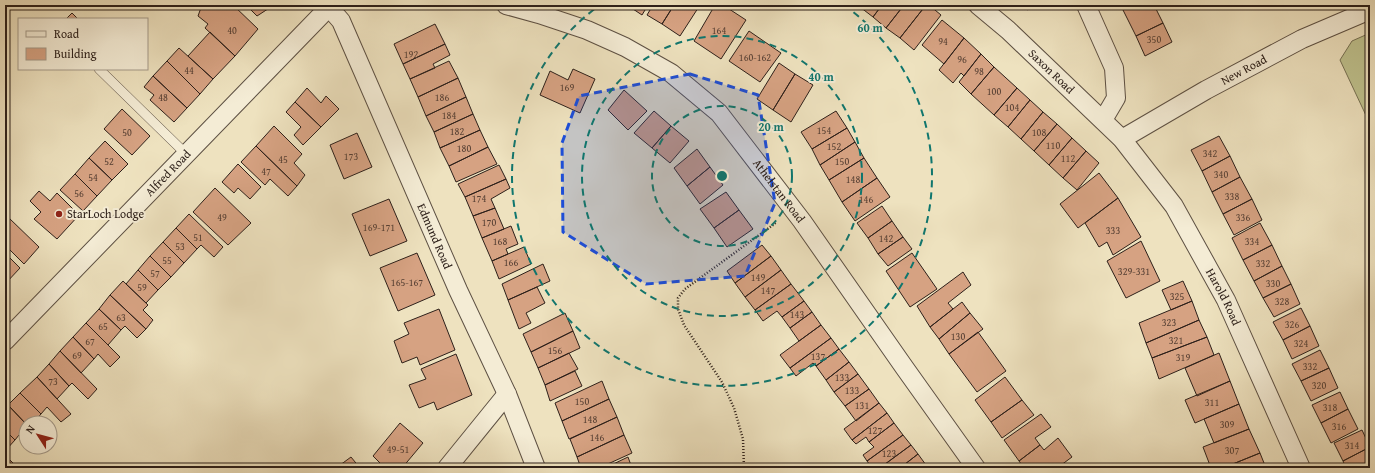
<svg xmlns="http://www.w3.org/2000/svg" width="1375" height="473" font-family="'Gentium Book Plus',serif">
<rect width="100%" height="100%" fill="#eee2bf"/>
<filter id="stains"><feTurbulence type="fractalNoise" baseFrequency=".005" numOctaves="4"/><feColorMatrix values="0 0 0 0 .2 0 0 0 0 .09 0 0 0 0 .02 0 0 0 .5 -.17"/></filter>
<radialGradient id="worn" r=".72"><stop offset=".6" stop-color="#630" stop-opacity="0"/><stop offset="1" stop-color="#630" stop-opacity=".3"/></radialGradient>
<path fill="#bfc28e" stroke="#767154" d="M 1370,33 L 1370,124 L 1340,60 L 1352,41 Z"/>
<path fill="#d6a282" stroke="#2d201a" d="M 202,5 L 226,5 L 228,8 L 233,5 L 258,29 L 235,56 L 205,28 L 208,24 L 198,16 Z
M 246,5 L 274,5 L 257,16 Z
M 627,5 L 648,5 L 642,15 Z
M 653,5 L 674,5 L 662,24 L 647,15 Z
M 674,5 L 700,5 L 680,36 L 662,24 Z
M 715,5 L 723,5 L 746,20 L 721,59 L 694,41 Z
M 861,5 L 882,5 L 873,17 L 860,7 Z
M 882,5 L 904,5 L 886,28 L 873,17 Z
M 904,5 L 926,5 L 900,38 L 886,28 Z
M 926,5 L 929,5 L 941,15 L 914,50 L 900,38 Z
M 1021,5 L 1031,5 L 1028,10 Z
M 1132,5 L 1154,5 L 1163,23 L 1136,36 L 1123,10 Z
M 72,13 L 78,19 L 66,19 Z
M 942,20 L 964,38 L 944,64 L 922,45 Z
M 1163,23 L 1172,42 L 1145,56 L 1136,36 Z
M 435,24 L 445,44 L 403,64 L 394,44 Z
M 749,31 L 781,53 L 760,82 L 729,61 Z
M 210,32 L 235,56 L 213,79 L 188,56 Z
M 964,38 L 981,54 L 964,76 L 961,73 L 953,83 L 939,70 Z
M 445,44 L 450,55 L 433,64 L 435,68 L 410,79 L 403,64 Z
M 179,48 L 213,79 L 200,94 L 167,61 Z
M 981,54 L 994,67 L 971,94 L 959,82 Z
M 167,61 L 200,94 L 187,108 L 153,76 Z
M 449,61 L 458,78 L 418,97 L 410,79 Z
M 779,63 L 795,74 L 773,110 L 757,99 Z
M 994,67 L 1017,88 L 994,115 L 971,94 Z
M 573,69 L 595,79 L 580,113 L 540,95 L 550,71 L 568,80 Z
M 795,74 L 813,85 L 791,122 L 773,110 Z
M 153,76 L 187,108 L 174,122 L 150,100 L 154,95 L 144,87 Z
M 458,78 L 466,97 L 426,116 L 418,97 Z
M 307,88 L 321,103 L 326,96 L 339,109 L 321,127 L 295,102 Z
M 1017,88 L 1030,100 L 1008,127 L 994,115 Z
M 624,90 L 647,111 L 628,130 L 608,110 Z
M 466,97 L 473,114 L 434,132 L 426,116 Z
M 1030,100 L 1043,112 L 1021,139 L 1008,127 Z
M 295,102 L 321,127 L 303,145 L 294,135 L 301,127 L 286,112 Z
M 122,109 L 150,136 L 132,155 L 104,129 Z
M 654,111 L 671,126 L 652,148 L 634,133 Z
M 836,111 L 847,128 L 812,149 L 801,132 Z
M 1043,112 L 1057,124 L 1034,151 L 1021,139 Z
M 473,114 L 480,130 L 440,148 L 434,132 Z
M 1057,124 L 1072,138 L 1049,165 L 1034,151 Z
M 274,126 L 302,154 L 294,163 L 305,175 L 297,186 L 256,146 Z
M 671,126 L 689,141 L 670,163 L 652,148 Z
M 847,128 L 855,142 L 820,165 L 812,149 Z
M 480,130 L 488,147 L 449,166 L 440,148 Z
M 357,133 L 372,167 L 344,179 L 330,145 Z
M 1219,136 L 1230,156 L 1202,171 L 1191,150 Z
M 1072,138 L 1086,151 L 1063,178 L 1049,165 Z
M 105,141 L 128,164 L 112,180 L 89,158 Z
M 855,142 L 864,158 L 829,180 L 820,165 Z
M 256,146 L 297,186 L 288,196 L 270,179 L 265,185 L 241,162 Z
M 488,147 L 497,164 L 456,182 L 449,166 Z
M 697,149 L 710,167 L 687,186 L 674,168 Z
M 1086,151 L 1099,163 L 1077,190 L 1063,178 Z
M 1230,156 L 1240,177 L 1212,192 L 1202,171 Z
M 89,158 L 112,180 L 97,196 L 75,174 Z
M 864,158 L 877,178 L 842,202 L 829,180 Z
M 238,164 L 261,187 L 250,199 L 238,188 L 234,193 L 222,182 Z
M 499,165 L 506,179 L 465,197 L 458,184 Z
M 710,167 L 723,185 L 700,204 L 687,186 Z
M 1099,173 L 1118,198 L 1078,228 L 1060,204 Z
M 75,174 L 97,196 L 83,211 L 60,190 Z
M 1240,177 L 1252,199 L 1223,214 L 1212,192 Z
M 877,178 L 890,197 L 855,221 L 842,202 Z
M 506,179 L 510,188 L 491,199 L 495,208 L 473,216 L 465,197 Z
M 215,188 L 251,223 L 228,245 L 193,212 Z
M 39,191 L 50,201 L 57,193 L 79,215 L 57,239 L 34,219 L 41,212 L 30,201 Z
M 726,192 L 739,210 L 714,228 L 700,209 Z
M 1118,198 L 1141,237 L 1113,255 L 1107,242 L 1099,247 L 1085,223 Z
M 389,199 L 407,241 L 370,256 L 352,214 Z
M 1252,199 L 1262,220 L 1234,235 L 1223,214 Z
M 882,206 L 892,221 L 868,238 L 857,223 Z
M 495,208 L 504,229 L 482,238 L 473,216 Z
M 739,210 L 753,229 L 727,247 L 714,228 Z
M 189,214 L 223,247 L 214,257 L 201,245 L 197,249 L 176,228 Z
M 9,218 L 39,247 L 24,264 L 5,245 L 5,222 Z
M 892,221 L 903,237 L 878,254 L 868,238 Z
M 1260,223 L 1272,245 L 1243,260 L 1232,238 Z
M 511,226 L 518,244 L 506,249 L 508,254 L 492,261 L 482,238 Z
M 176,228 L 197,249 L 184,263 L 163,242 Z
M 903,237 L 912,249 L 888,266 L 878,254 Z
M 1141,241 L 1160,281 L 1126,298 L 1107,261 Z
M 163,242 L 184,263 L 171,277 L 150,256 Z
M 762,245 L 771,256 L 735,283 L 727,271 Z
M 1272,245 L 1282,266 L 1254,281 L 1243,260 Z
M 524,247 L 531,264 L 499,279 L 492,261 Z
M 5,253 L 20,268 L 5,284 Z
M 417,253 L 435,295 L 398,311 L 380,268 Z
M 912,253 L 937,289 L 910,307 L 886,271 Z
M 150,256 L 171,277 L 158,290 L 138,270 Z
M 771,256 L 781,270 L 745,297 L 735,283 Z
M 543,264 L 550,281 L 508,300 L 502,284 Z
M 1282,266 L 1291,284 L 1263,298 L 1254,281 Z
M 138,270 L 158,290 L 146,303 L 126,284 Z
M 781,270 L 791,284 L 755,310 L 745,297 Z
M 963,272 L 971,285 L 948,303 L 953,309 L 930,327 L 917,306 Z
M 123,281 L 148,305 L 143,310 L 153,320 L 146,329 L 110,295 Z
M 1183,281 L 1192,301 L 1171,310 L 1162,290 Z
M 791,284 L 804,301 L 782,317 L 777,311 L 763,321 L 755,310 Z
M 1291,284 L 1300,304 L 1274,317 L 1263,298 Z
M 537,287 L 545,303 L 526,313 L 531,323 L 519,329 L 508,300 Z
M 110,295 L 146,329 L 137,338 L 125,326 L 121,330 L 99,309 Z
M 804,301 L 812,312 L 790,328 L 782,317 Z
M 1192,301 L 1199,320 L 1146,343 L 1139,323 Z
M 962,302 L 970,313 L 939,339 L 930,327 Z
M 1301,308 L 1310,326 L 1283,340 L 1273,322 Z
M 99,309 L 121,330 L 108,345 L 86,323 Z
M 439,309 L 455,350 L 420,365 L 417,357 L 402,363 L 394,341 L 409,334 L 404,323 Z
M 812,312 L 821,325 L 799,341 L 790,328 Z
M 565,313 L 573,331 L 531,352 L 523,334 Z
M 970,313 L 983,329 L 949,354 L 939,339 Z
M 1199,320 L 1207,337 L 1152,358 L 1146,343 Z
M 86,323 L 120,357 L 110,367 L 98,354 L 94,359 L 73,337 Z
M 821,325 L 831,338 L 790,368 L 780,355 Z
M 1310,326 L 1319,346 L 1292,359 L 1283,340 Z
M 573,331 L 580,348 L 538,368 L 531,352 Z
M 978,332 L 1006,371 L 977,392 L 949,354 Z
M 73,337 L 94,359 L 81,373 L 60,351 Z
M 1207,337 L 1214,355 L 1159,379 L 1152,358 Z
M 831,338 L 839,349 L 816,366 L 813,363 L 796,376 L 790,368 Z
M 839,349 L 849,362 L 826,380 L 816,366 Z
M 1320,350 L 1329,368 L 1301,381 L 1292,364 Z
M 60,351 L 97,389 L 88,399 L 72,383 L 69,386 L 49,364 Z
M 569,353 L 578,369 L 545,385 L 538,368 Z
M 1219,353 L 1230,381 L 1197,396 L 1185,368 Z
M 456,354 L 472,395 L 437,410 L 434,402 L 419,408 L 409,385 L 426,379 L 421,369 Z
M 849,362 L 858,374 L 834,392 L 826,380 Z
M 49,364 L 69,386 L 57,399 L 37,377 Z
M 1329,368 L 1338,388 L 1311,401 L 1301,381 Z
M 575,371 L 582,386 L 550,401 L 545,385 Z
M 858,374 L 869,389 L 845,406 L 834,392 Z
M 37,377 L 71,414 L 61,422 L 47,407 L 41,414 L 20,393 Z
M 1005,377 L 1022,400 L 991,422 L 975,400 Z
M 602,381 L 609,399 L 562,421 L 555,403 Z
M 1230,381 L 1239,404 L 1195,423 L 1185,400 Z
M 869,389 L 879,403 L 856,421 L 845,406 Z
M 1340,392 L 1348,409 L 1321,423 L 1312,405 Z
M 20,393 L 41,414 L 33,423 L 26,424 L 8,405 Z
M 609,399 L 617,417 L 569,439 L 562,421 Z
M 1022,400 L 1034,415 L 1002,438 L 991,422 Z
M 879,403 L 887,413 L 852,440 L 844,429 Z
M 1239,404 L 1249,429 L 1214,443 L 1204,419 Z
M 8,405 L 26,424 L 26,442 L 19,435 L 15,440 L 5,430 L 5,408 Z
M 1348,409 L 1358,429 L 1331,443 L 1321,423 Z
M 887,413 L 894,423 L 869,442 L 866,437 L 856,444 L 852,440 Z
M 1041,414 L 1051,427 L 1035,438 L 1040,445 L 1019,461 L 1004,440 Z
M 617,417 L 624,435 L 577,457 L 570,439 Z
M 400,423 L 423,443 L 402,468 L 385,468 L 373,456 Z
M 894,423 L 903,435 L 867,461 L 863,455 L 874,447 L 869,442 Z
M 1249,429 L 1260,453 L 1223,468 L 1211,468 L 1203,447 Z
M 5,430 L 15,440 L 5,451 Z
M 1362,430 L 1370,447 L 1343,461 L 1334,443 Z
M 624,435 L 632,453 L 599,468 L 581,468 L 577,457 Z
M 903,435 L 911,445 L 880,468 L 872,468 L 867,461 Z
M 1058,438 L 1072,457 L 1057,468 L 1024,468 L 1019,461 L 1040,445 L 1044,450 Z
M 911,445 L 918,454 L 900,468 L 888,468 L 885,464 Z
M 1370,447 L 1370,468 L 1346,468 L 1343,461 Z
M 1260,453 L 1266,468 L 1223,468 Z
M 918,454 L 926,465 L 922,468 L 900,468 Z
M 5,455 L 18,468 L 5,468 Z
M 351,457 L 360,468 L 336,468 Z
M 628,457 L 632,468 L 605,468 Z"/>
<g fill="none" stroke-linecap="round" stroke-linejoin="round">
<g stroke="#5d5043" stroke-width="10">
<path id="service" d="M 99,69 L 186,154"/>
</g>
<g stroke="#5d5043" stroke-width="20">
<g id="minor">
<path id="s1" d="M 327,5 L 341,21 L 458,290 L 507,394 L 536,468"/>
<path id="s2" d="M 506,5 L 539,14 L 587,30 L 625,47 L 671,73 L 719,113 L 802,221 L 904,367 L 976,468"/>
<path id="s3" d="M 978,5 L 1008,30 L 1122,139 L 1174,206 L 1226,300 L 1301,468"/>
<path d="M 1086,5 L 1114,68 L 1116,98 L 1103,120"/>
<path id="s4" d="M 1122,139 L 1206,90 L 1302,39 L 1370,10"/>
<path id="s5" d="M 5,341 L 331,5"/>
<path d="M 447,468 L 507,394"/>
</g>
</g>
<path stroke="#2d201a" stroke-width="2.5" stroke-dasharray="1 2" stroke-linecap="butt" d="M 744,468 L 743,439 L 734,408 L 722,382 L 684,325 L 678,309 L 678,298 L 685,289 L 777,222"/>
<use href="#service" stroke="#f4ecd5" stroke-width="9"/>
<use href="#minor" stroke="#f4ecd5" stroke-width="18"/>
</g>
<path fill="#1d4ed8" fill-opacity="0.2" stroke="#1d4ed8" stroke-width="3" stroke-dasharray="8 5" stroke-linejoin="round" d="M 690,74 L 758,95 L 775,203 L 745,276 L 646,284 L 563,232 L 562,143 L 579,96 Z"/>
<g fill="none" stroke="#0f766e" stroke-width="2" stroke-dasharray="7 5">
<circle cx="722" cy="176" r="70"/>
<circle cx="722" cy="176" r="140"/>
<path d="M844 5A210 210 0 1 1 600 5"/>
</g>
<circle fill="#8f2418" stroke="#f4ecd5" stroke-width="1.5" cx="59" cy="214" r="4"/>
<g text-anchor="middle" stroke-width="4" stroke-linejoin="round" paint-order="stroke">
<g font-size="10" fill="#574034">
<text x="232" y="34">40</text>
<text x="719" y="34">164</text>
<text x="1154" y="43">350</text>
<text x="943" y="45">94</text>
<text x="411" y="58">192</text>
<text x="755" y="61">160-162</text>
<text x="962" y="63">96</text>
<text x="189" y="74">44</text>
<text x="979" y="75">98</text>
<text x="567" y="91">169</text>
<text x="994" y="95">100</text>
<text x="163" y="101">48</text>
<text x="442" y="101">186</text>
<text x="1012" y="111">104</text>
<text x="449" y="119">184</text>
<text x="824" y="134">154</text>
<text x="457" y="135">182</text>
<text x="127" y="136">50</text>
<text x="1039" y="136">108</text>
<text x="1053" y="149">110</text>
<text x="834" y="150">152</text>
<text x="464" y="152">180</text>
<text x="1210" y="157">342</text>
<text x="351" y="160">173</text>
<text x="1068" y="162">112</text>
<text x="283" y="163">45</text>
<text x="109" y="165">52</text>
<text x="842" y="165">150</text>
<text x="266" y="175">47</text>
<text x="1221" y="178">340</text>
<text x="93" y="181">54</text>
<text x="853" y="183">148</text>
<text x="79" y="197">56</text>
<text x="1232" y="200">338</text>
<text x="479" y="202">174</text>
<text x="866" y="203">146</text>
<text x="222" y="221">49</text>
<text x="1243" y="221">336</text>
<text x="489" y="226">170</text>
<text x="379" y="231">169-171</text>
<text x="1113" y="234">333</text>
<text x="198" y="241">51</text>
<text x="886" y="242">142</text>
<text x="500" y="245">168</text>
<text x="1252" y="245">334</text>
<text x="180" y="250">53</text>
<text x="167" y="264">55</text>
<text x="511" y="266">166</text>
<text x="1263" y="267">332</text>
<text x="1134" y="275">329-331</text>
<text x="155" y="277">57</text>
<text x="758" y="281">149</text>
<text x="407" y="286">165-167</text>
<text x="1273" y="287">330</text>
<text x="142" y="291">59</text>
<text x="768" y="294">147</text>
<text x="1177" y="300">325</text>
<text x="1282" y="305">328</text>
<text x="797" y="318">143</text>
<text x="121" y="321">63</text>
<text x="1169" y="326">323</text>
<text x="1292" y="328">326</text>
<text x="103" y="330">65</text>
<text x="958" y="340">130</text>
<text x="1176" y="344">321</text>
<text x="90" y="345">67</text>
<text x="1301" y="347">324</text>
<text x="555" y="354">156</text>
<text x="77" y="359">69</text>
<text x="818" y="360">137</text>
<text x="1183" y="361">319</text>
<text x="1310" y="370">332</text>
<text x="842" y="381">133</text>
<text x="53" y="385">73</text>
<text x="1319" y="389">320</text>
<text x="852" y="394">133</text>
<text x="582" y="405">150</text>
<text x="1212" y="406">311</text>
<text x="862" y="409">131</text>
<text x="1330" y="411">318</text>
<text x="590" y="423">148</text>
<text x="1227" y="428">309</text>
<text x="1339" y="430">316</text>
<text x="875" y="434">127</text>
<text x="597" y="441">146</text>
<text x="1352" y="449">314</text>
<text x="398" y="453">49-51</text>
<text x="1232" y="454">307</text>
<text x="889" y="457">123</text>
</g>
<g font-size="12" fill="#2d201a" stroke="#f4ecd5">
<text dy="4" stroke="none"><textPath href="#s4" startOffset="140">New Road</textPath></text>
<text dy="4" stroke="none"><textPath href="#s3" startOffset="99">Saxon Road</textPath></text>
<text dy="4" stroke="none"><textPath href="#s5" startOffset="234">Alfred Road</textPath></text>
<text dy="4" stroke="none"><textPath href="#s2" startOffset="340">Athelstan Road</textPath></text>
<text dy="4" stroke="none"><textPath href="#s1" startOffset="256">Edmund Road</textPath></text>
<text dy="4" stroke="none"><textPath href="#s3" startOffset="385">Harold Road</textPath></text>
</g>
<g font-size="12" fill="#2d201a" stroke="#f4ecd5" text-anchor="start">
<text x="67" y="218">StarLoch Lodge</text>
</g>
</g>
<circle cx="722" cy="176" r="6" fill="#0f766e" stroke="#f4ecd5" stroke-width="2"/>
<g font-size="12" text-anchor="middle" font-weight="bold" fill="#0f766e" stroke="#f4ecd5" stroke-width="4" stroke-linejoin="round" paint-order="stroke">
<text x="870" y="32">60 m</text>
<text x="821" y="81">40 m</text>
<text x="771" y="131">20 m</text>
</g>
<rect width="1375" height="473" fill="none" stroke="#eee2bf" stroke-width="20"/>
<rect x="6" y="6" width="1363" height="461" fill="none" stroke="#2d201a" stroke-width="2"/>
<rect x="10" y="10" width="1355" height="453" fill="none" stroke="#2d201a"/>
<rect x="18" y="18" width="130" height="52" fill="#f4ecd5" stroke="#a49a8a"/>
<rect x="26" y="31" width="20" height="6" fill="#f4ecd5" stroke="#a49a8a"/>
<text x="54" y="38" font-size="12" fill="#2d201a">Road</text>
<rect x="26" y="48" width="20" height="12" fill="#d6a282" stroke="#a49a8a"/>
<text x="54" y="58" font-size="12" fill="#2d201a">Building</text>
<g transform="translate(38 435) rotate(306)"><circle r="19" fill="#f4ecd5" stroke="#a49a8a"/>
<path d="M0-3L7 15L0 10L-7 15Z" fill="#8f2418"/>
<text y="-6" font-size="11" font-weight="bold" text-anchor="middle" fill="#2d201a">N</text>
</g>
<rect width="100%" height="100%" filter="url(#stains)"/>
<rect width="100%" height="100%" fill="url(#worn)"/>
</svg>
